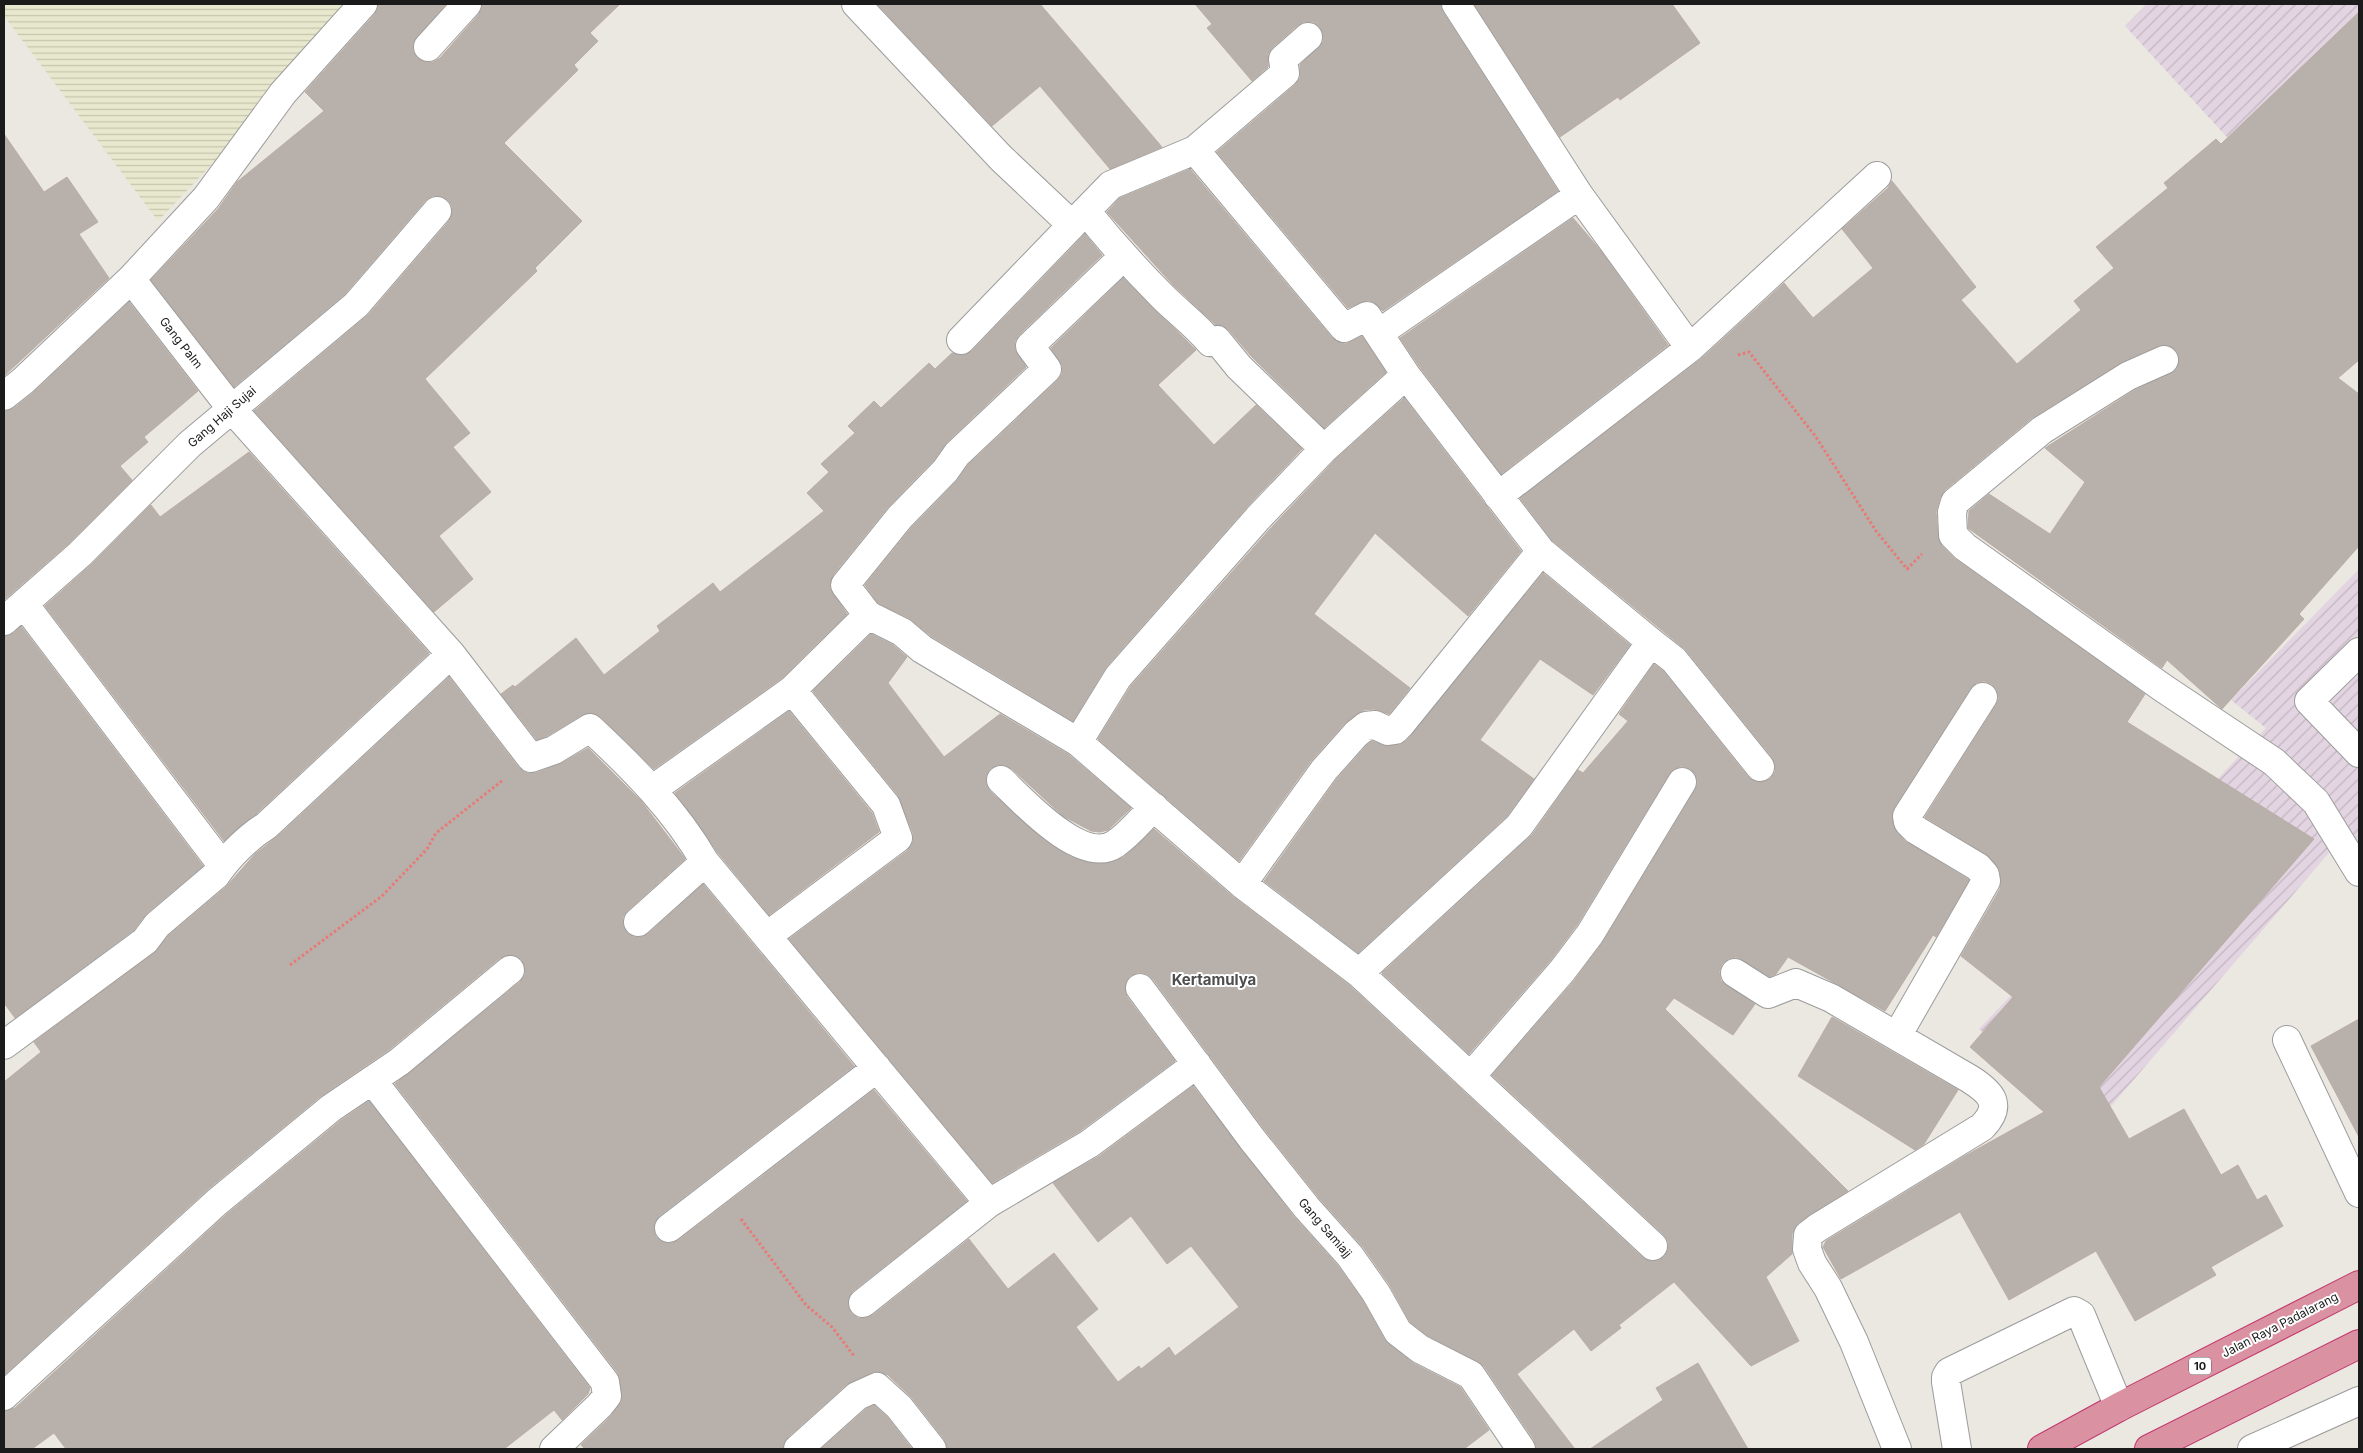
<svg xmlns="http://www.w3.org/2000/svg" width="2363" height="1453" font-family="Inter,sans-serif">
<defs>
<pattern id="industrial-furrows" width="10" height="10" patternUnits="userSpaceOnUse" patternTransform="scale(1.25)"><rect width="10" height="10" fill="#e3d4e1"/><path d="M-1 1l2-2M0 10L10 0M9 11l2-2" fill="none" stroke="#c2b5c0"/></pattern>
<pattern id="farmland-rules" width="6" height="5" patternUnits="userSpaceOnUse" patternTransform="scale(1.25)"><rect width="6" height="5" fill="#e8e8ce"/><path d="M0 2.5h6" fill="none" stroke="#c6c6b0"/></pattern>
</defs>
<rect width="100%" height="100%" fill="#ebe7e1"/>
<path fill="url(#industrial-furrows)" d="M 2147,4 L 2359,4 L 2359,281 L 2125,26 Z
M 2359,569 L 2359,856 L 2346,833 L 2093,1127 L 1979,1029 L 2266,728 L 2231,700 Z"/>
<path fill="url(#farmland-rules)" d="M 4,4 L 364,4 L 158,221 L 4,16 Z"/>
<path fill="#b8b0ab" stroke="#bbaea5" d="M 378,4 L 446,4 L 413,43 L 413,51 L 417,58 L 425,62 L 433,62 L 440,58 L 479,14 L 482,4 L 620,4 L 590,33 L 598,41 L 574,65 L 578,70 L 504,143 L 582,221 L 535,268 L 537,271 L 425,379 L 470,433 L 453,447 L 491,492 L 439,536 L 473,579 L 434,612 L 254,411 L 368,315 L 449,221 L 452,213 L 452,206 L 448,200 L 439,196 L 432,196 L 426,200 L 345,294 L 234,387 L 151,280 L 218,209 L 237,182 L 324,111 L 305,92 L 375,14 Z
M 877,4 L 1040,4 L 1162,147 L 1110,169 L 1040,86 L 992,126 Z
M 1195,4 L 1441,4 L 1443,12 L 1558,191 L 1383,311 L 1375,303 L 1368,300 L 1348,308 L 1217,152 L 1295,85 L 1300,78 L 1300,65 L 1323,42 L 1323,34 L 1320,27 L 1313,22 L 1304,22 L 1298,25 L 1272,48 L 1268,54 L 1268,67 L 1252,81 L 1207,28 L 1212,24 Z
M 1474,4 L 1672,4 L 1700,43 L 1620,100 L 1618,97 L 1560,137 Z
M 2359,12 L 2359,360 L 2338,378 L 2359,394 L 2359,546 L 2299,614 L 2304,619 L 2222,709 L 2167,660 L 2162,668 L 1968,528 L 1969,511 L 1989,494 L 2050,534 L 2085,482 L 2045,448 L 2135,390 L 2176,370 L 2179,362 L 2178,354 L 2174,348 L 2166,345 L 2158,346 L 2120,363 L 2032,418 L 1945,490 L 1940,498 L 1936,512 L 1938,536 L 1942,546 L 1954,558 L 2145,694 L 2127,722 L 2314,839 L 2099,1087 L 2129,1139 L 2184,1109 L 2221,1175 L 2238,1165 L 2257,1200 L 2266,1195 L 2283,1226 L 2211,1267 L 2216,1275 L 2135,1321 L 2096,1251 L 2009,1300 L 1960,1212 L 1841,1279 L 1823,1247 L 1826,1241 L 1963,1157 L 2044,1112 L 1970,1047 L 2013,997 L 1961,956 L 2000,889 L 2000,872 L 1986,854 L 1925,817 L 1996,705 L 1999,698 L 1997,690 L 1992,684 L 1984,681 L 1976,683 L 1970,689 L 1894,808 L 1893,825 L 1905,841 L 1969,880 L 1936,937 L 1933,935 L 1885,1011 L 1788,957 L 1776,974 L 1770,977 L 1736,957 L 1728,959 L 1722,964 L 1719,972 L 1721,981 L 1755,1004 L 1733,1035 L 1674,998 L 1665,1009 L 1848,1191 L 1798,1223 L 1792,1234 L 1792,1254 L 1766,1277 L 1799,1341 L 1751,1366 L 1674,1282 L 1619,1325 L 1621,1328 L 1591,1351 L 1574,1329 L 1517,1374 L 1575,1449 L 1536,1449 L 1534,1440 L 1484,1366 L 1428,1336 L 1410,1322 L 1389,1284 L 1363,1247 L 1319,1198 L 1264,1129 L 1153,979 L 1147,974 L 1139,972 L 1130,976 L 1126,982 L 1125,990 L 1127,997 L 1175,1061 L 1080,1131 L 992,1183 L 789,939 L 907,851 L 913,842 L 913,833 L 898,795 L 813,691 L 871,634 L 893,645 L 907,657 L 888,683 L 944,757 L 1000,714 L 1069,755 L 1131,808 L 1108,830 L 1100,832 L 1091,831 L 1063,816 L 1012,769 L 1005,765 L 997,765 L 990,769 L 986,777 L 986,784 L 990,791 L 1044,840 L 1080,860 L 1106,863 L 1124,857 L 1154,829 L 1232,896 L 1349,985 L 1642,1257 L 1650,1261 L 1658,1261 L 1665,1256 L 1668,1249 L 1668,1241 L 1664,1235 L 1492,1075 L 1574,981 L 1603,942 L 1695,790 L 1698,782 L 1695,774 L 1690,769 L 1682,766 L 1674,769 L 1669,774 L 1577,925 L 1550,961 L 1469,1054 L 1382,973 L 1532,835 L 1578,770 L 1583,773 L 1628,721 L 1619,714 L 1654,664 L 1663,671 L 1748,777 L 1755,782 L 1763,782 L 1770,779 L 1775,772 L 1775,764 L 1772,757 L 1686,650 L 1552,540 L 1520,498 L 1700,360 L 1784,283 L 1813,318 L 1873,268 L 1842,229 L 1888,188 L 1892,181 L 1976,287 L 1961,300 L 2017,364 L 2081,310 L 2074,301 L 2114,268 L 2096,247 L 2168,188 L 2164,183 L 2216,139 L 2221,144 Z
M 4,134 L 44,192 L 67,177 L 98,222 L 79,234 L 109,278 L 4,376 Z
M 1190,169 L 1332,338 L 1345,344 L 1362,336 L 1386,372 L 1324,428 L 1251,356 L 1229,330 L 1222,325 L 1216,325 L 1174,286 L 1107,212 L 1120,198 Z
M 1573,218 L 1601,251 L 1668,345 L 1501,474 L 1419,366 L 1400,338 Z
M 1085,234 L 1102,255 L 1019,335 L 1015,341 L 1015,349 L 1026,367 L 946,443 L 933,461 L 888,507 L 833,575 L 830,589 L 847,614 L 782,678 L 654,769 L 601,717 L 592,713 L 582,715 L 547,736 L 537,740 L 501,694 L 513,685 L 515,687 L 576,638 L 604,675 L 660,631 L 657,626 L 713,583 L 720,592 L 795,534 L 824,511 L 807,493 L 829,472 L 821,464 L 855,433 L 848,426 L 874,401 L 881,408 L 929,363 L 935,369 L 952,353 L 965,355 L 972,351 Z
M 1123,278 L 1196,350 L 1158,385 L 1214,445 L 1256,405 L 1302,449 L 1246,508 L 1106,667 L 1073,721 L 931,636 L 909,618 L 878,603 L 865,585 L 912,527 L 956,482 L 969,464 L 1058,380 L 1062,374 L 1062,366 L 1051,348 Z
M 129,302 L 198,391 L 144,437 L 148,442 L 120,466 L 132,480 L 69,543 L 4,600 L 4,411 L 14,408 L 33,393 Z
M 1404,398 L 1521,551 L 1468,616 L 1375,533 L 1314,614 L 1410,688 L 1389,714 L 1374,709 L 1364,710 L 1344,724 L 1311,761 L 1239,861 L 1098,739 L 1131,686 L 1270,529 L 1335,460 Z
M 249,452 L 429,653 L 256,814 L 224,841 L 45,606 L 91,565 L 151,505 L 160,517 Z
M 1543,573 L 1630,645 L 1593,695 L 1540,659 L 1480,740 L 1534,779 L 1507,816 L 1358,953 L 1264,881 L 1336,780 L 1367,745 L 1372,741 L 1390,746 L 1406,741 Z
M 21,626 L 203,866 L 147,913 L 134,930 L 15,1018 L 4,1003 L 4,636 L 14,633 Z
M 449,677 L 519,768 L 527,773 L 536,773 L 562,763 L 588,748 L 641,801 L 680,852 L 685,859 L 627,911 L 623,917 L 623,925 L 627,933 L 634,937 L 641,937 L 648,934 L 703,884 L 854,1066 L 659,1216 L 655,1222 L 654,1230 L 656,1237 L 663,1242 L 671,1243 L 679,1240 L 874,1090 L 967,1201 L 853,1291 L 849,1297 L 848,1305 L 851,1313 L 858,1318 L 865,1318 L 873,1315 L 969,1239 L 1008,1289 L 1054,1253 L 1098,1309 L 1076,1327 L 1118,1382 L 1139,1366 L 1141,1369 L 1169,1347 L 1175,1356 L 1239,1307 L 1191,1246 L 1167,1264 L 1131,1216 L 1098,1242 L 1053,1183 L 1098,1157 L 1193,1086 L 1295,1218 L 1338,1266 L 1363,1301 L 1385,1340 L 1413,1363 L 1460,1387 L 1489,1430 L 1464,1449 L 947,1449 L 944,1439 L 911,1397 L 888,1375 L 879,1372 L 871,1373 L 847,1384 L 788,1437 L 783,1449 L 585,1449 L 581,1445 L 611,1416 L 622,1400 L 620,1380 L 618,1373 L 395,1084 L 520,982 L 525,975 L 525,967 L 522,960 L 516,956 L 508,955 L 500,958 L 390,1049 L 321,1096 L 207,1190 L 4,1375 L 4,1082 L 41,1052 L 34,1042 L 154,953 L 168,936 L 226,887 L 255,854 L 277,837 Z
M 789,711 L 872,813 L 879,832 L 769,915 L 718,853 L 675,793 Z
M 1832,1017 L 1958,1090 L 1924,1144 L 1915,1150 L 1798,1076 Z
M 2359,1019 L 2359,1137 L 2311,1046 Z
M 369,1101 L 590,1388 L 588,1394 L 562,1420 L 554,1410 L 504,1449 L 66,1449 L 54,1433 L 32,1449 L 4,1449 L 4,1411 L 15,1408 L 227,1214 L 340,1121 Z
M 1698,1363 L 1748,1449 L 1590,1449 L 1663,1400 L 1656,1388 Z
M 874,1405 L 888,1418 L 912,1449 L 821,1449 L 866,1409 Z"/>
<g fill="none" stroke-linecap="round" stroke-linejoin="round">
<g stroke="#9c9c9c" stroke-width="30">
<path id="minor" d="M 856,4 L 1001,158 L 1072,225 L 1111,185 L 1195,150 L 1344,328 L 1367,316 L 1406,375
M 1456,4 L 1579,195 L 1690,348
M 428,47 L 467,4
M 1195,150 L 1285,73 L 1283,59 L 1308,37
M 1086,211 C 1110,241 1135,269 1163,297 C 1178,312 1196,325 1210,342 L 1217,340 L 1239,367 L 1324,449
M 131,279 L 231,408 L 451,654
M 1379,333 L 1579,195
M 961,340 L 1072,225
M 2164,360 L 2128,376 L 2042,430 L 1955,502 L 1952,512 L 1953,535 L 1965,547 L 2163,688 L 2274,762 L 2316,802 L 2359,872
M 4,396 L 23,381 L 131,279 L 206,198 L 283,93 L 363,4
M 1498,496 L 1690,348 L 1877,176
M 24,604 L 222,865
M 868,615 L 845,585 L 900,517 L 945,471 L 957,454 L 1047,369 L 1030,346 L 1123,257
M 4,621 L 80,554 L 190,444 L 356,305 L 437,211
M 1651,642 L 1674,660 L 1760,767
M 2359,652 L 2309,701 L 2359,753
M 1078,742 L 1118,677 L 1258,518 L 1324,449 L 1406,375 L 1541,551 L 1651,642 L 1519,826 L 1359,973
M 1001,780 C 1023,801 1082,866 1115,844 C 1130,834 1142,818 1154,807
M 653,789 L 792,690 L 868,615 L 902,632 L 922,649 L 1078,742 L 1242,884 L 1359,973 L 1653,1246
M 705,862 L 989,1203 L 863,1303
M 1242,884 L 1324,770 L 1356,734 L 1366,726 L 1375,725 L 1388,731 L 1395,730 L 1401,724 L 1541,551
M 767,936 L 898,838 L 886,805 L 792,690
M 1735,973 L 1768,994 L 1796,983 L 1831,998 L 1970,1079 C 1992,1093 2003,1105 1982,1127 L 1817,1228 L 1808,1235 L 1807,1249 L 1812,1263 L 1828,1288 L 1854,1342 L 1897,1449
M 1140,988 L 1252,1139 L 1307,1208 L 1350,1256 L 1376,1293 L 1398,1332 L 1420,1349 L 1471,1375 L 1521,1449
M 1897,1036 L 1986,881 L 1985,875 L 1978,867 L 1916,830 L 1908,822 L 1907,816 L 1983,697
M 2287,1040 L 2359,1193
M 4,1045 L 145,941 L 157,925 L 216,875 C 228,857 247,838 266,826 L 451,654 L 531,758 L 554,750 L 590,728 C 633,768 675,810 705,862 L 638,922
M 1471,1076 L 1562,971 L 1590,934 L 1682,782
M 372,1080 L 605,1382 L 607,1396 L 600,1405 L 554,1449
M 989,1203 L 1089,1144 L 1197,1064
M 669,1228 L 877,1068
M 4,1396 L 217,1202 L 331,1108 L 399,1062 L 510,970
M 798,1449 L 857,1396 L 877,1387 L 899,1407 L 932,1449
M 1957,1449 L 1946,1382 L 1946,1377 L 1949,1372 L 2074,1311 L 2081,1315 L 2119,1407
M 2252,1449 L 2359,1401"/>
</g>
<g stroke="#c0376d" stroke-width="30">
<path id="highway" d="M 2042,1449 L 2119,1407 L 2359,1285
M 2149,1449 L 2359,1344"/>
</g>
<path stroke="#e87a75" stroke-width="3" stroke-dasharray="2.5 2.5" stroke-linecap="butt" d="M 1738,355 L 1749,352 L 1816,437 L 1876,531 L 1907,569 L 1922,554
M 290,965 L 382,896 L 427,849 L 436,833 L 503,780
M 741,1219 L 806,1305 L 832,1327 L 854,1356"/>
<use href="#minor" stroke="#fff" stroke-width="28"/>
<use href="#highway" stroke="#da91a2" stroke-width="28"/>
</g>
<g text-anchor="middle" stroke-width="4" stroke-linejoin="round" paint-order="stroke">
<rect fill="#fff" stroke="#5f5f5f" stroke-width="1" x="2189" y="1357.5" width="22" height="17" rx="4"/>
<g font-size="11" font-weight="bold" fill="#1b1b1b">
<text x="2200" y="1370">10</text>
</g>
<g font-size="12" fill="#1b1b1b" stroke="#fff">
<text transform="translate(181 343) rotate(52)" y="4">Gang Palm</text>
<text transform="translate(222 417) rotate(-41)" y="4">Gang Haji Sujai</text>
<text transform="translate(1325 1228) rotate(49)" y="4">Gang Samiajj</text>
<text transform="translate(2280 1325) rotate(-27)" y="4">Jalan Raya Padalarang</text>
</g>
<g font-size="15" font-weight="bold" fill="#4e4e4e" stroke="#fff">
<text x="1214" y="985">Kertamulya</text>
</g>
</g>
<rect width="2363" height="1453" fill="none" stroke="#1b1b1b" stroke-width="10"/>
</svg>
